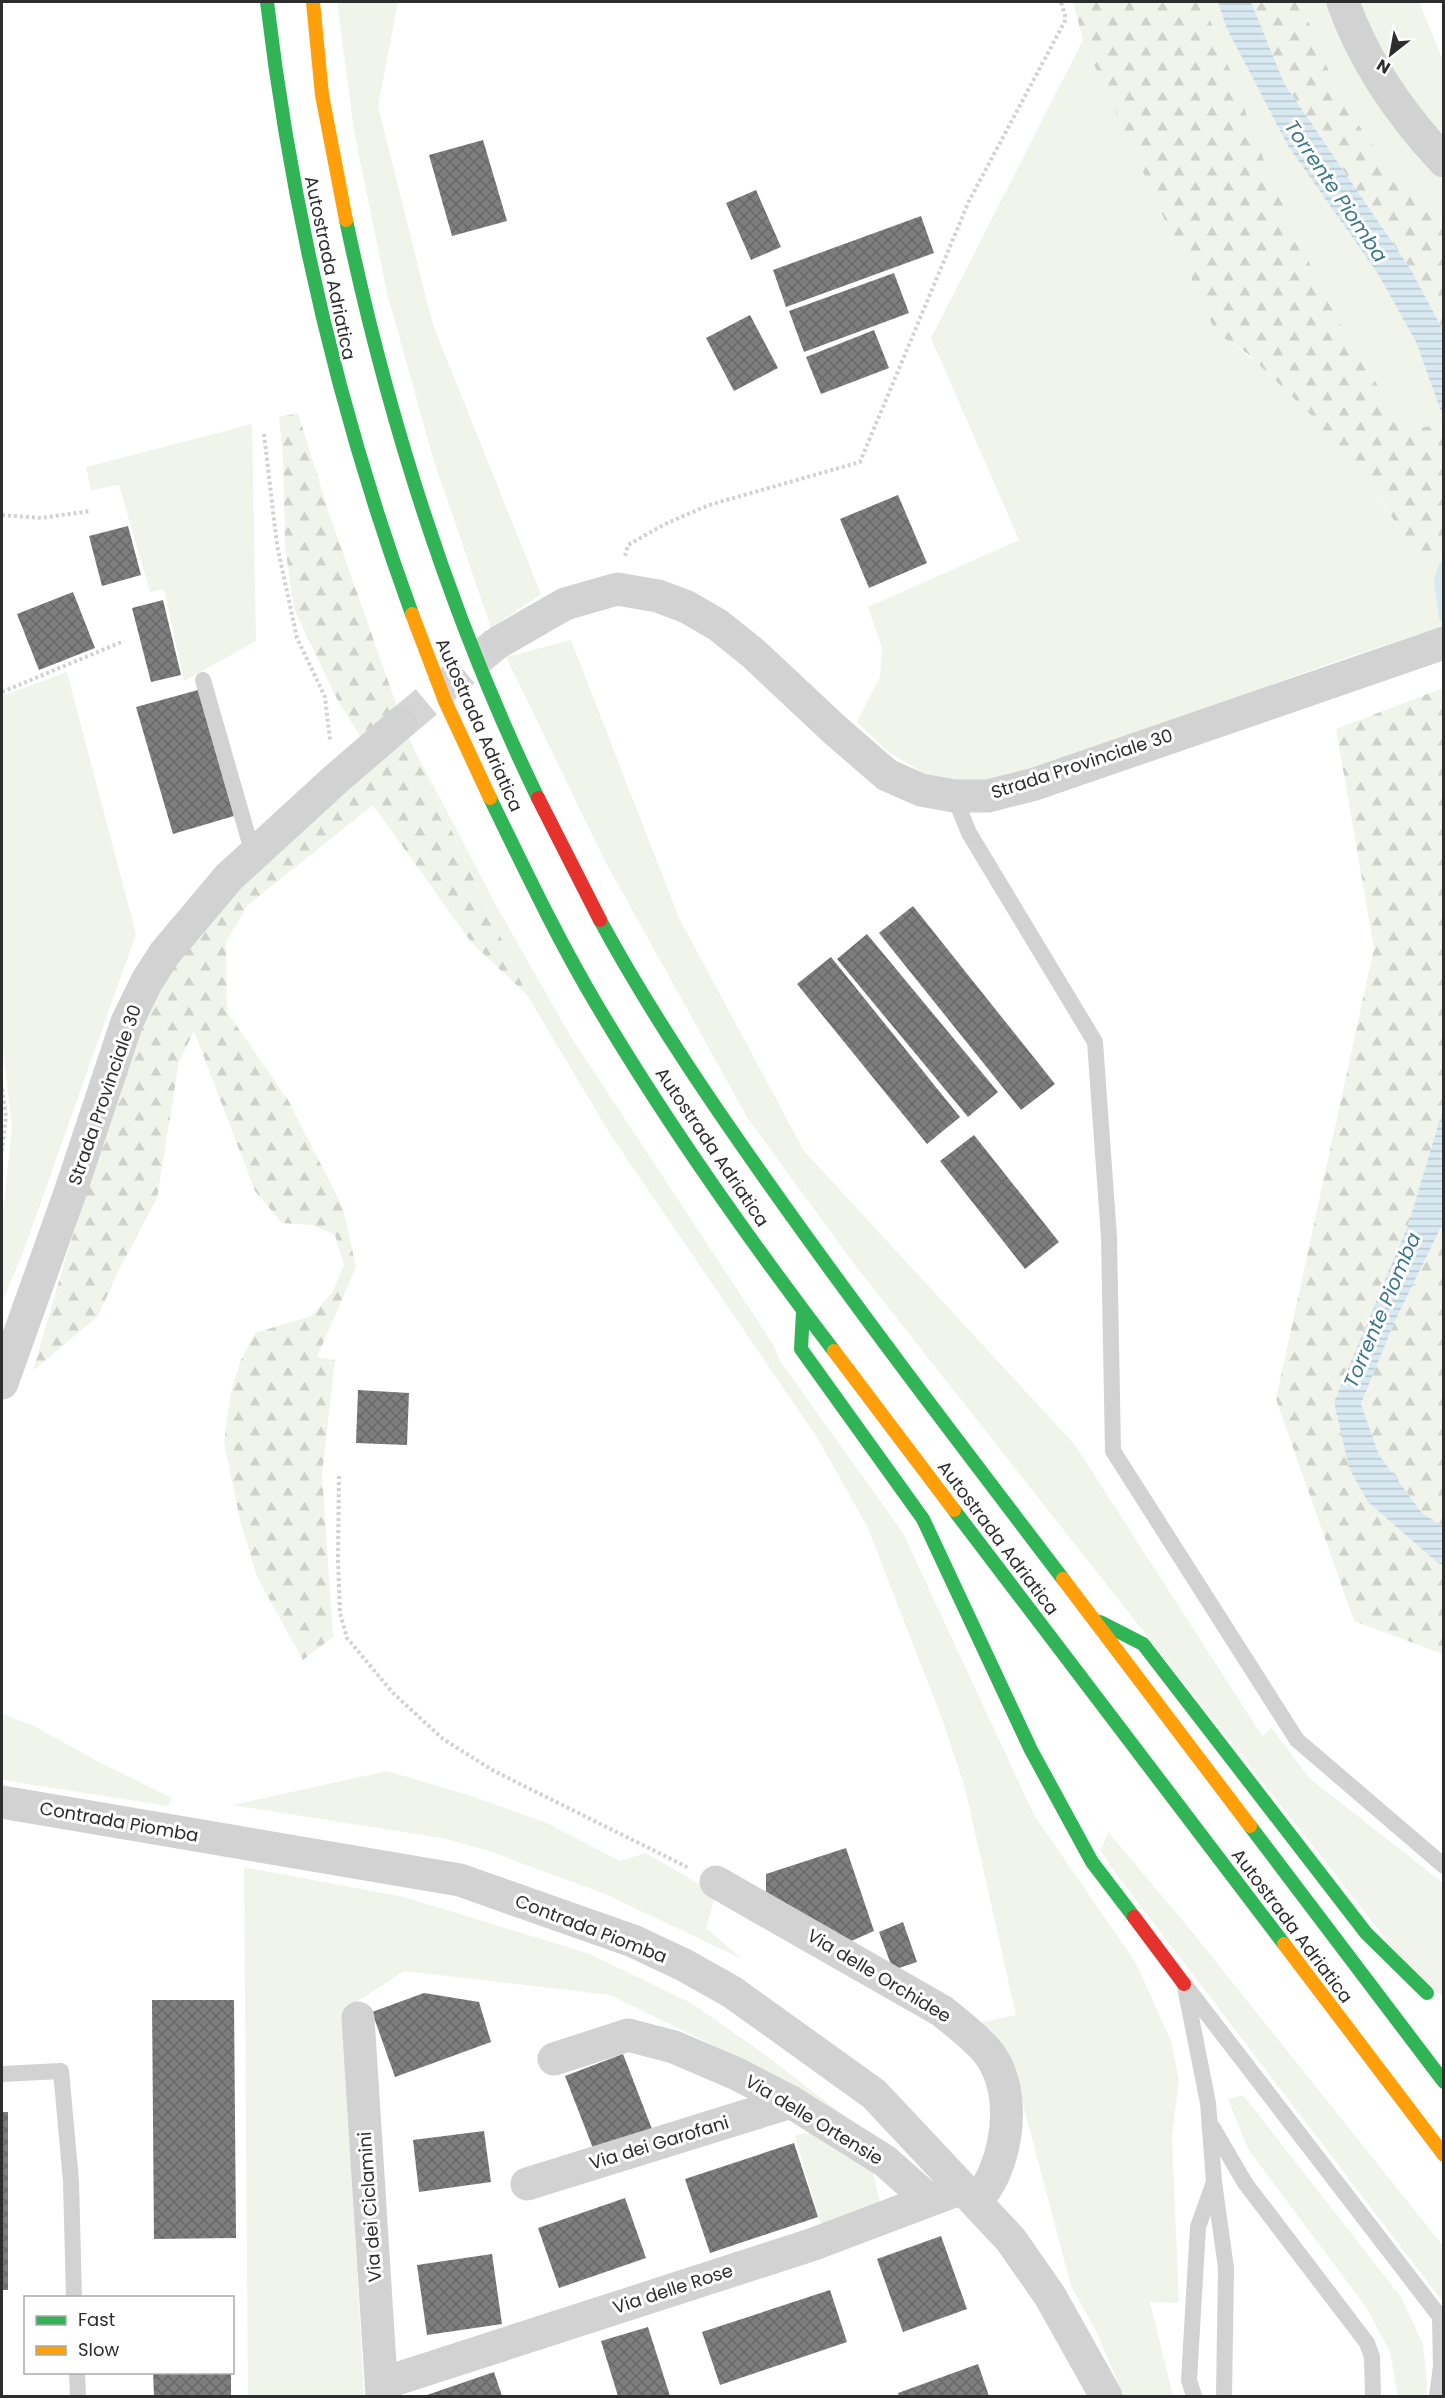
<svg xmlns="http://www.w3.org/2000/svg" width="1445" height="2398" font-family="Poppins,sans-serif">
<defs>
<pattern id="forest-firs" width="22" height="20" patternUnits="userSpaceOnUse" patternTransform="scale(1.5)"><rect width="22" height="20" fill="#f1f4eb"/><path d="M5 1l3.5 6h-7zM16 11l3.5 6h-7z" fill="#cfd2ca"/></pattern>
<pattern id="water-rules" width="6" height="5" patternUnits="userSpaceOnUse" patternTransform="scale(1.5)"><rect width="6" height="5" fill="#d8e9f1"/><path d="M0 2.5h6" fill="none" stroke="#bac8cf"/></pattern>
<pattern id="building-cross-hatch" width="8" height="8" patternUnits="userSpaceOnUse" patternTransform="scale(1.5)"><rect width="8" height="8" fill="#7e7e7e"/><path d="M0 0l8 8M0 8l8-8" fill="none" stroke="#686868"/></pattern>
</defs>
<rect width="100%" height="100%" fill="#fff"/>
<path fill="#f1f4eb" d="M 337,2 L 398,2 L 378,106 L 433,325 L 541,594 L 491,628 L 433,458 L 387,293 L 354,131 Z
M 1200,2 L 1218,2 L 1226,27 L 1288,146 L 1378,274 L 1416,342 L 1443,417 L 1443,424 L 1408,430 L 1351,346 L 1310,264 L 1265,163 L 1214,28 Z
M 1300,2 L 1419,2 L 1443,60 L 1443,219 L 1398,177 L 1343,105 Z
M 1083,40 L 1216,333 C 1304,389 1366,478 1423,564 L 1443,551 L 1443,626 L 1325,665 L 1027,775 L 978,786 L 935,780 L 887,751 L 857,722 L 880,677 L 882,648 L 868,607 L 1019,540 L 931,338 Z
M 252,424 L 256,641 L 184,681 L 164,589 L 150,592 L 119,485 L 91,490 L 86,467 Z
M 571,640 L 679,918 L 804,1151 L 1075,1445 L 1263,1737 L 1271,1727 L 1309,1778 L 1443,1883 L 1443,1997 L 1408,1967 L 858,1269 L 748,1119 L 605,861 L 506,657 Z
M 67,672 L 136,934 L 25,1247 L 2,1303 L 2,1221 L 12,1127 L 2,1043 L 2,696 Z
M 416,752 L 498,909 L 571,1037 L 773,1344 L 780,1361 L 903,1533 L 1034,1815 L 1136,1963 L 1171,2041 L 1179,2080 L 1172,2136 L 1179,2303 L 1150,2302 L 1173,2396 L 1124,2396 L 1095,2329 L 1071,2286 L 1019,2089 L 974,2024 L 1016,2015 L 965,1788 L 944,1724 L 867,1526 L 818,1439 L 610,1134 L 527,995 Z
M 2,1714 L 32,1725 L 101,1763 L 172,1798 L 168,1806 L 2,1780 Z
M 387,1771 L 472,1796 L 547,1823 L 620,1861 L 646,1853 L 716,1894 L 706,1928 L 742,1959 L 605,1894 L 486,1850 L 442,1838 L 232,1805 Z
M 1108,1832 L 1193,1933 L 1443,2246 L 1443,2302 L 1117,1875 L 1101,1851 Z
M 244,1867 L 404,1897 L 590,1954 L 691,2003 L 760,2051 L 902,2160 L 792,2084 L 610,1995 L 404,1971 L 343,2011 L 364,2396 L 248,2396 Z
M 1243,2095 L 1401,2297 L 1423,2344 L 1427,2380 L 1426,2396 L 1398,2396 L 1390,2352 L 1366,2307 L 1248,2149 L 1228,2099 Z
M 813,2131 L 873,2173 L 882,2210 L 822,2229 L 795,2136 Z"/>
<path fill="url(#forest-firs)" d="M 1073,2 L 1200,2 L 1214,28 L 1265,163 L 1310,264 L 1351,346 L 1408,430 L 1443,424 L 1443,551 L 1423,564 L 1383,504 L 1315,419 L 1248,354 L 1216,333 L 1083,40 Z
M 1251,2 L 1300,2 L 1343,105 L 1398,177 L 1443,219 L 1443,330 L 1411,270 L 1284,83 Z
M 298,413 L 329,513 L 400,715 L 365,744 L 337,699 L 294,609 L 285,546 L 283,456 L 279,417 Z
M 1443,688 L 1443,1109 L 1408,1225 L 1334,1402 L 1438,1563 L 1443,1565 L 1443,1654 L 1354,1621 L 1276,1399 L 1374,948 L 1336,729 Z
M 404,727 L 527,995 L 471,942 L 373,805 L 248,905 L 226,942 L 227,1012 L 288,1100 L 343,1208 L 356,1267 L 317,1357 L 335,1360 L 322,1474 L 333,1637 L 303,1660 L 257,1577 L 240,1520 L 224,1442 L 231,1392 L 240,1362 L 255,1333 L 311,1316 L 332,1293 L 344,1265 L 335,1235 L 312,1225 L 282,1223 L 255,1191 L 194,1031 L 179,1062 L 157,1198 L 118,1272 L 98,1316 L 33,1371 L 68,1250 L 141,1030 L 176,957 L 230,888 Z
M 1443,1223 L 1443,1526 L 1422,1513 L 1379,1455 L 1361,1404 L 1394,1323 Z"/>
<path fill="url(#water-rules)" d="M 1218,2 L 1251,2 L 1284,83 L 1411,270 L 1443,330 L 1443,417 L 1416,342 L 1378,274 L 1288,146 L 1226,27 Z
M 1443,1109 L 1443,1223 L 1394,1323 L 1361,1404 L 1379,1455 L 1422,1513 L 1443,1526 L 1443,1565 L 1438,1563 L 1368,1502 L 1349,1468 L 1334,1402 L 1408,1225 Z"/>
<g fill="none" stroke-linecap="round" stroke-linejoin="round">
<path stroke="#d8e9f1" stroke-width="10" d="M 1444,565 L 1439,581 L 1444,617"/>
</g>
<path fill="url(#building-cross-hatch)" d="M 483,140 L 507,221 L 452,236 L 429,155 Z
M 756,190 L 781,247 L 751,260 L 726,203 Z
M 921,216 L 934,253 L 786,307 L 773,270 Z
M 894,273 L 909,313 L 804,352 L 789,311 Z
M 750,315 L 778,368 L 734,391 L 706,338 Z
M 874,330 L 889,368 L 821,394 L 806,357 Z
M 898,495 L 927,563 L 869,588 L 840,519 Z
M 128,526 L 141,575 L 102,586 L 89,536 Z
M 73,592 L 95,648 L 39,670 L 17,614 Z
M 163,600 L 181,675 L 151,682 L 132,608 Z
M 198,690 L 234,816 L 173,834 L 136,707 Z
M 913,906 L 1055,1084 L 1021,1110 L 879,933 Z
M 867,934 L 998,1092 L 968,1117 L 837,959 Z
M 831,957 L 960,1117 L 927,1144 L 797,984 Z
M 974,1135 L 1059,1242 L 1025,1269 L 940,1161 Z
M 358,1390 L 409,1393 L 407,1445 L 356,1443 Z
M 846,1848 L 874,1931 L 849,1942 L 766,1892 L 766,1874 Z
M 903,1922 L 917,1962 L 893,1970 L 879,1932 Z
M 424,1993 L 479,2002 L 491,2042 L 395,2077 L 372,2012 Z
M 152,2000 L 234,2000 L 236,2238 L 154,2239 Z
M 623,2054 L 652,2129 L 594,2151 L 565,2076 Z
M 2,2112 L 8,2112 L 8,2290 L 2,2290 Z
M 484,2131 L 491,2182 L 419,2192 L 413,2140 Z
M 794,2143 L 818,2217 L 710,2253 L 685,2179 Z
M 625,2198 L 646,2258 L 559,2288 L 538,2228 Z
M 941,2236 L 967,2309 L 903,2332 L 877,2259 Z
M 492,2254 L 502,2324 L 427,2335 L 417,2265 Z
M 830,2290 L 847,2342 L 720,2385 L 702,2332 Z
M 648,2327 L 670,2396 L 618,2396 L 601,2341 Z
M 978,2364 L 989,2396 L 899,2396 L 898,2393 Z
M 153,2372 L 231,2372 L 231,2396 L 154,2396 Z
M 494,2372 L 502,2396 L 424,2396 Z"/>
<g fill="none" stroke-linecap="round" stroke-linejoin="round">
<path stroke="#d5d5d5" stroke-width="33" stroke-dasharray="33 16" stroke-linecap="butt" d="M 401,723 L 497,643"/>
<path stroke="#d2d2d2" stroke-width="4" stroke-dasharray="3 3" stroke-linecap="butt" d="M 264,434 L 277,545 L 297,638 L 325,697 L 330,740
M 2,515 L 41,518 L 90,511
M 625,556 L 628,545 L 665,524 L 709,505 L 860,462 L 969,201 L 1066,19 L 1061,2
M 2,692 L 124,641
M 2,1089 L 6,1116 L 2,1151
M 339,1476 L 338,1560 L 340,1613 L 347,1638 L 393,1693 L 443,1739 L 494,1771 L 689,1868"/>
<path stroke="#d2d2d2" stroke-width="16" d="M 203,680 L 253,854
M 954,796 L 969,833 L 1095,1042 L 1109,1237 L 1113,1451 L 1297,1740 L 1444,1866
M 1184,1984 L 1444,2322
M 1185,1987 L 1208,2103 L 1214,2182 L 1226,2268 L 1224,2396
M 2,2074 L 61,2071 L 71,2181 L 74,2298
M 1213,2128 L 1245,2183 L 1367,2343 L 1372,2357 L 1373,2396
M 77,2372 L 78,2396
M 1194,2396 L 1189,2380 L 1198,2227 L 1214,2182
M 1437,2396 L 1441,2366 L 1440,2318"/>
<path stroke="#d2d2d2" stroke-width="33" d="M 1343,2 C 1364,62 1400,114 1444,161
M 499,642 L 565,604 L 617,589 L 658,596 L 687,607 L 718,625 L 754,654 L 835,730 L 887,775 L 921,790 L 954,796 L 988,796 L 1035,784 L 1444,643
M 2,1383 L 71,1190 L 127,1022 L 147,981 L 165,953 L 229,877 L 336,779 L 401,723
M 2,1802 L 460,1880 L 633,1941 L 684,1965 L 732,1992 L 874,2094 L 1011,2240 L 1050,2296 L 1106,2396
M 716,1882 L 942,2011 C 958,2024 974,2036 987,2051 C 1013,2083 1010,2135 995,2171 C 991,2183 982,2193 976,2203
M 358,2018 L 382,2396
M 554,2059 L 628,2035 L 674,2047 L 737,2074 L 791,2102 L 885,2161 L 929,2200
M 527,2184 L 791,2102
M 381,2384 L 811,2245 L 962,2188"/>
<path stroke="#30b455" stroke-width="14" d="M 267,2 C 292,213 339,414 412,614
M 346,220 C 388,419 449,614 538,798
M 490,798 C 524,868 558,940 598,1007 C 669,1127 750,1241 834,1351
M 600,920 C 653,1018 717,1111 781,1201 C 872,1329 968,1454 1063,1579
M 803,1311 L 801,1349 L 923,1519 L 1031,1750 L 1092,1862 L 1134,1917
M 954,1510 L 1284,1944
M 1100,1622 L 1143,1644 L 1366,1933 L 1427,1993
M 1250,1826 L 1444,2082"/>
<path stroke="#ff9f0a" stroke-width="14" d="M 313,2 L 322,95 L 346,220
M 412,614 L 445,701 L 490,798
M 834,1351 L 954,1510
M 1063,1579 L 1250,1826
M 1284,1944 L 1444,2155"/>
<path stroke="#e5322d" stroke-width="14" d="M 538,798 L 600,920
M 1134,1917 L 1184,1984"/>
</g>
<g text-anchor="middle" stroke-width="6" stroke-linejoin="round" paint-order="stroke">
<g font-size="18" fill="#2d2d2d" stroke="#fff">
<text transform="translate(330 268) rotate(78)" y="6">Autostrada Adriatica</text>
<text transform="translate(479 725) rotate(66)" y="6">Autostrada Adriatica</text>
<text transform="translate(1082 764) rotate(-18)" y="6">Strada Provinciale 30</text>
<text transform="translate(105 1095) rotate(-71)" y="6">Strada Provinciale 30</text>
<text transform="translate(712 1147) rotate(56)" y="6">Autostrada Adriatica</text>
<text transform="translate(998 1538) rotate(53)" y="6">Autostrada Adriatica</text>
<text transform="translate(119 1822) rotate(10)" y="6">Contrada Piomba</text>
<text transform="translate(1292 1926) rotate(53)" y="6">Autostrada Adriatica</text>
<text transform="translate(591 1929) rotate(21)" y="6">Contrada Piomba</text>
<text transform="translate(879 1976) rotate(31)" y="6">Via delle Orchidee</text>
<text transform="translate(814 2120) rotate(31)" y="6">Via delle Ortensie</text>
<text transform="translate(659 2143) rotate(-17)" y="6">Via dei Garofani</text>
<text transform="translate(370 2207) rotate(-94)" y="6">Via dei Ciclamini</text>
<text transform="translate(673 2289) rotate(-18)" y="6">Via delle Rose</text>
</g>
<g font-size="20" font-style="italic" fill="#3d758e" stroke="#fff">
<text transform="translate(1336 191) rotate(56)" y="7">Torrente Piomba</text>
<text transform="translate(1382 1310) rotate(-67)" y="7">Torrente Piomba</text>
</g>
</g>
<rect width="1445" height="2398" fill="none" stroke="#2d2d2d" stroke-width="6"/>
<rect x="24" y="2296" width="210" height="78" fill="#ffffff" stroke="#ababab" stroke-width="1.5"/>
<rect x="36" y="2316" width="30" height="9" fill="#30b455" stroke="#ababab" stroke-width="1.5"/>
<text x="78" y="2326" font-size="18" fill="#2d2d2d">Fast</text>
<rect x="36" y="2346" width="30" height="9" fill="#ff9f0a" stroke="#ababab" stroke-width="1.5"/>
<text x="78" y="2356" font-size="18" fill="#2d2d2d">Slow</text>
<g transform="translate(1391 54) rotate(211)" stroke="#ffffff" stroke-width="4.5" paint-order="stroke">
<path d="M0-4.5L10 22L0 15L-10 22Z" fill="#2d2d2d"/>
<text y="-9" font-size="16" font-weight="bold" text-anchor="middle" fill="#2d2d2d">N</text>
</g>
</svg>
